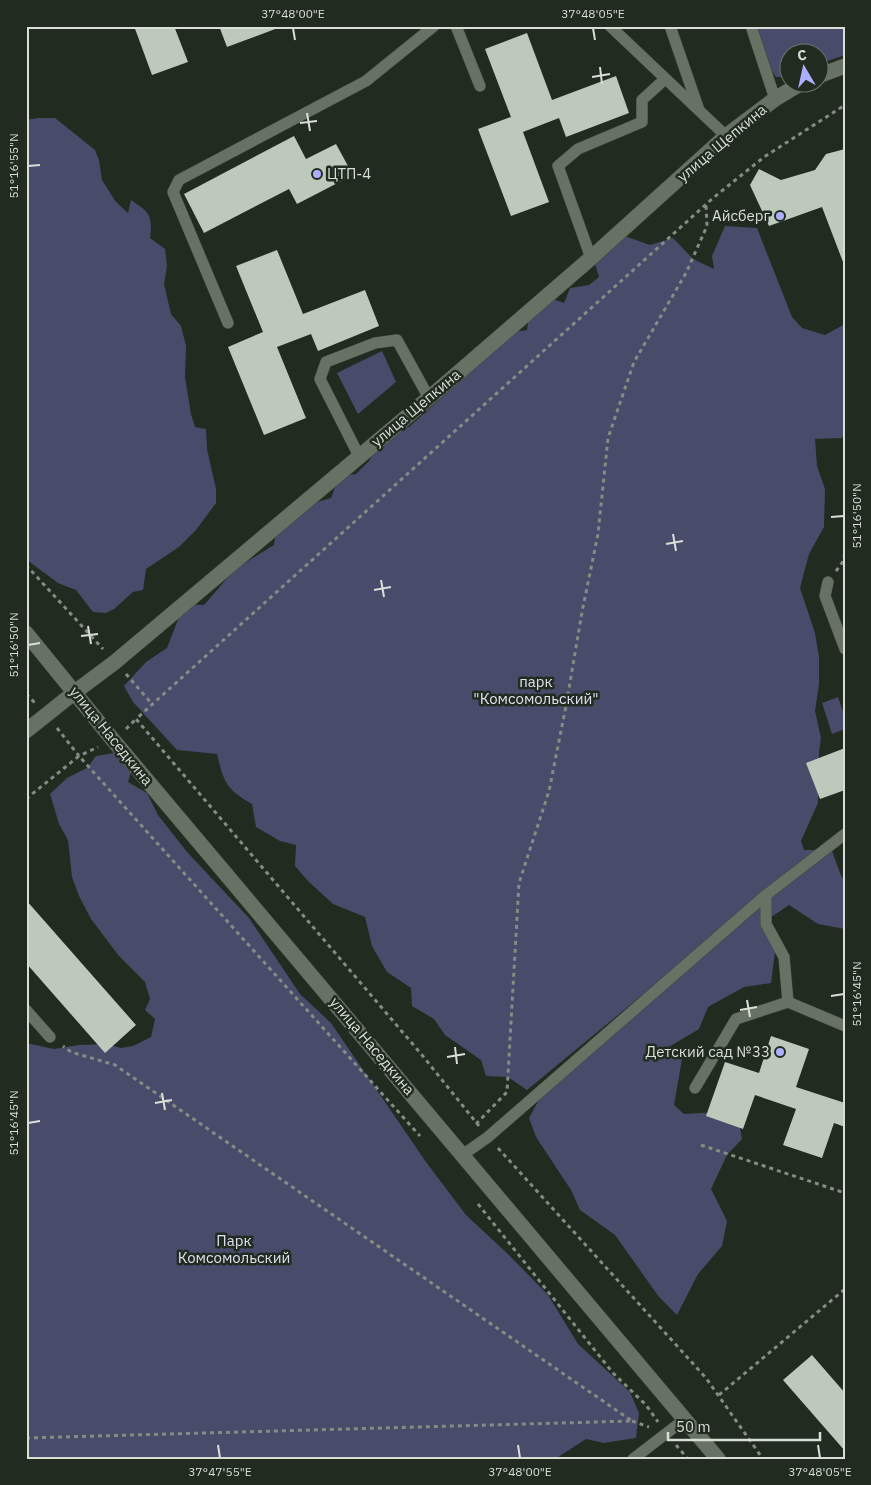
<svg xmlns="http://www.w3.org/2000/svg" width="871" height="1485" font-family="'IBM Plex Sans',sans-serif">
<rect width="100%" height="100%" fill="#212b20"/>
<path fill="#494b6a" d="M 757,26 L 845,26 L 845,55 L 819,64 L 818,52 L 788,52 L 788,75 L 783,77 L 776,77 L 772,71 Z
M 38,118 L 55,118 L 95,150 L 99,160 L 102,180 L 116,202 L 128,213 L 131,200 C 149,212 153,215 150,238 L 165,249 L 167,266 L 164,284 L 171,314 L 181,326 L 186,346 L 185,377 L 191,414 L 195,427 L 206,429 L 207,449 L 216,489 L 216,503 L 196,530 L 179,547 L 146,569 L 143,590 L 133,592 L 114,609 L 106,613 L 93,612 L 76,590 L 58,583 L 31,563 L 26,558 L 26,120 Z
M 725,226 L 757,228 L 792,317 L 802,328 L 825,335 L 843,325 L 845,322 L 845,433 L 842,438 L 815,439 L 817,466 L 825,489 L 824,527 L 809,554 L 800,588 L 815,633 L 819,657 L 819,684 L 815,711 L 821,738 L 819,752 L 818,803 L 801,841 L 804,850 L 818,850 L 527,1090 L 508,1077 L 486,1076 L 481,1060 L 445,1035 L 434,1019 L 412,1006 L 411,988 L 387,972 L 372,946 L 365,917 L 333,904 L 308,881 L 295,866 L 296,845 L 280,841 L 256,827 L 252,804 C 226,789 224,783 217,754 L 177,750 L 133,702 L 124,686 L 146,662 L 167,648 L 184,604 L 204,605 L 235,569 L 274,545 L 276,531 L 303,506 L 331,498 L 339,476 L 356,474 L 369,461 L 377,446 L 379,429 L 409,427 L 450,390 L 474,348 L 506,333 L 527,330 L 528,323 L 525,313 L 550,298 L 564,303 L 570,288 L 589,285 L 599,277 L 595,264 L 616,233 L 650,245 L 673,238 L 693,259 L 714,269 L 712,256 Z
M 382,351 L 396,382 L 358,414 L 337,373 Z
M 838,697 L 845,717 L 845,729 L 832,734 L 822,703 Z
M 119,752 L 131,771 L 128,782 L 147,793 L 158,815 L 187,852 L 249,918 L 300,994 L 331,1023 L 426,1162 L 466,1215 L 509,1255 L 548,1295 L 578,1344 L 630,1392 L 639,1413 L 636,1438 L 604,1443 L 586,1439 L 555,1459 L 26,1459 L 26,1043 L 54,1049 L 79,1045 L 107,1044 L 121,1048 L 133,1046 L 151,1037 L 155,1019 L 145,1010 L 150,999 L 145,982 L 119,956 L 91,919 L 79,896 L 72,877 L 68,840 L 59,824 L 50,794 L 67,778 L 87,768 L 96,756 Z
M 827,850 L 832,851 L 840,873 L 845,883 L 845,929 L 818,924 L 789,905 L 764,922 L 775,952 L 771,983 L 744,987 L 708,1007 L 699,1029 L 667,1048 L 682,1059 L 674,1105 L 684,1114 L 718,1112 L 738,1116 L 742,1139 L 727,1155 L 711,1189 L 727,1221 L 722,1246 L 698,1274 L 677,1315 L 659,1297 L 615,1235 L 580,1210 L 571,1190 L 536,1137 L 529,1118 L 541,1096 Z"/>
<path fill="#bcc9bb" d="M 134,26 L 174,26 L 188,62 L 152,75 Z
M 219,26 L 277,26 L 278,28 L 227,47 Z
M 527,33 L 552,100 L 616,76 L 629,113 L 566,137 L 559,118 L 523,132 L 549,202 L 511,216 L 478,129 L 511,117 L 485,49 Z
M 294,136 L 306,159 L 336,144 L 353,175 L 297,204 L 289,189 L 204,233 L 184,194 Z
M 845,149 L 845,262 L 843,262 L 822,207 L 769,226 L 750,185 L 759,169 L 781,180 L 815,170 L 826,154 Z
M 277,250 L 303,314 L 365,290 L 379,326 L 318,351 L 311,334 L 277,347 L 306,418 L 264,435 L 228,347 L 263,332 L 236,266 Z
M 845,748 L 845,790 L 820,799 L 806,763 Z
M 26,900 L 136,1025 L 105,1053 L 26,963 Z
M 771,1036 L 809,1049 L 796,1087 L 845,1103 L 845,1127 L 834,1123 L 822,1158 L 783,1145 L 796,1109 L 755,1095 L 743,1129 L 706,1116 L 725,1062 L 759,1073 Z
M 812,1355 L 845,1393 L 845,1451 L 783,1380 Z"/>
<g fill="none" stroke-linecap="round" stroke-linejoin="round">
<g stroke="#41483f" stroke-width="12">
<path id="service" d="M 456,26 L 480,86
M 610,26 L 726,136
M 670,26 L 699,110
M 751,26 L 775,99
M 591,258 L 558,166 L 578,149 L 642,122 L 642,100 L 665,79
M 228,323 L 173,192 L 179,180 L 366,81 L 434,26
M 359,456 L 320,379 L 326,362 L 375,343 L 397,340 L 429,398
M 828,582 L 825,596 L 845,649
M 788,1002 L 845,1026
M 26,1010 L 50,1037
M 695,1088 L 736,1019 L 788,1002 L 784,957 L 766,924 L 766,895
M 464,1154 L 488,1137 L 766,895 L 845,834
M 633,1459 L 685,1419"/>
</g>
<g stroke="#41483f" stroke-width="16">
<path id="minor" d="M 26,731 L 75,692"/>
</g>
<g stroke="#41483f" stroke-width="16">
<path id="secondary" d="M 818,76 L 845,66
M 26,633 L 113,740 L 718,1459
M 75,692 L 115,662 L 429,398 L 591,258 L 726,136 L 775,99 L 803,82"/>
</g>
<path stroke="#848c83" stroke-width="3" stroke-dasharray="4 4" stroke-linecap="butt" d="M 26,565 L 103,649
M 836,571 L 842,563 L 845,554
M 126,674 L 152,704
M 26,694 L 35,703
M 57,728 L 79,756 L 98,747
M 126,729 L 136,719
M 26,799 L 79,756 L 420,1136
M 476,1124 L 507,1092 L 519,883 L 549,791 L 566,706 L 582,612 L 598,534 L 608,438 L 634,362 L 686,273 L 707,226 L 706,205
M 479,1126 L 422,1055 L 136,719 L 713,198 L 764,157 L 845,105
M 701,1145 L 845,1193
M 498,1148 L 706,1378 L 763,1459
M 478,1204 L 613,1373 L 646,1405 L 658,1422
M 719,1395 L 845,1289
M 632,1421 L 649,1427
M 26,1438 L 632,1421 L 115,1065 L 71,1052 L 63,1046
M 676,1445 L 688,1459"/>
<use href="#service" stroke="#677265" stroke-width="11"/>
<use href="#minor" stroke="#677265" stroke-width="15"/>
<use href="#secondary" stroke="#677265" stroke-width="15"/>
</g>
<path fill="none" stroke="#d9dfd8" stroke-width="2" d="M 293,28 L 295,40M 593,28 L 595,40M 600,67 L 602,84M 592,77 L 610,74M 307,113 L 310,131M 300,123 L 317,121M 28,166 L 40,165M 831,517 L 844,516M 673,534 L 676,551M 666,544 L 683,541M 381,580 L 384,597M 374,590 L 391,587M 88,626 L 91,644M 81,636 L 98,634M 28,645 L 40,643M 831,996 L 844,994M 747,1000 L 750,1017M 740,1010 L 757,1007M 455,1047 L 457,1064M 447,1057 L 465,1054M 162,1093 L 165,1110M 155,1103 L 172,1100M 28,1123 L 40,1121M 218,1445 L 220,1458M 518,1445 L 520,1458M 818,1445 L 820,1458"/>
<g fill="#acaffb" stroke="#212b20" stroke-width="2">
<circle cx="317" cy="174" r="5"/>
<circle cx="780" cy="216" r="5"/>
<circle cx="780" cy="1052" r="5"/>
</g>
<g text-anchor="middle" stroke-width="5" stroke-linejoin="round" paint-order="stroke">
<g font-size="15" fill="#d9dfd8" stroke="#212b20">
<text transform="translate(722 143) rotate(-40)" y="5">улица Щепкина</text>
<text transform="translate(416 408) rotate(-40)" y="5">улица Щепкина</text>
<text transform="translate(111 736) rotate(51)" y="5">улица Наседкина</text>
<text transform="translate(372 1046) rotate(50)" y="5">улица Наседкина</text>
</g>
<g font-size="15" fill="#d9dfd8" stroke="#212b20" text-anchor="end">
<text x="327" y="179" text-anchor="start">ЦТП-4</text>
<text x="770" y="221">Айсберг</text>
<text x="770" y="1057">Детский сад №33</text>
</g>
<g font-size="15" fill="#dee0f0" stroke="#212b20">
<text x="536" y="687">парк<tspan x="536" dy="17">"Комсомольский"</tspan></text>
<text x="234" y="1246">Парк<tspan x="234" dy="17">Комсомольский</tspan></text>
</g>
</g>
<rect width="871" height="1485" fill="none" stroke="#212b20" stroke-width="55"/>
<g transform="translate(804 68) rotate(351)"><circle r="24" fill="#212b20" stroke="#6b736a"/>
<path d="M0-4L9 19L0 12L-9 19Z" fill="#acaffb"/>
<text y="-8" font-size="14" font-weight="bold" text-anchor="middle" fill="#d9dfd8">С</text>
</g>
<path d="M668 1432v8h152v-8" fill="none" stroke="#d9dfd8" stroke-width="2.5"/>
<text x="676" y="1432" font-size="15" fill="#d9dfd8" stroke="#212b20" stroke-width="4" paint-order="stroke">50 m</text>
<rect x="28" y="28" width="816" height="1430" fill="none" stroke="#d9dfd8" stroke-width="2"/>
<g font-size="12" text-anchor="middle" fill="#d9dfd8">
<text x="293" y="18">37°48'00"E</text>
<text x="593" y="18">37°48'05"E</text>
<text transform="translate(14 166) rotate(-90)" y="4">51°16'55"N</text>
<text transform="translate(857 516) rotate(-90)" y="4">51°16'50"N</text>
<text transform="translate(14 645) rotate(-90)" y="4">51°16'50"N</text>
<text transform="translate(857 994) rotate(-90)" y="4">51°16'45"N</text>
<text transform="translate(14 1123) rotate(-90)" y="4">51°16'45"N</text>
<text x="220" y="1476">37°47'55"E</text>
<text x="520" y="1476">37°48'00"E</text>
<text x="820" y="1476">37°48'05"E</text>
</g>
</svg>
